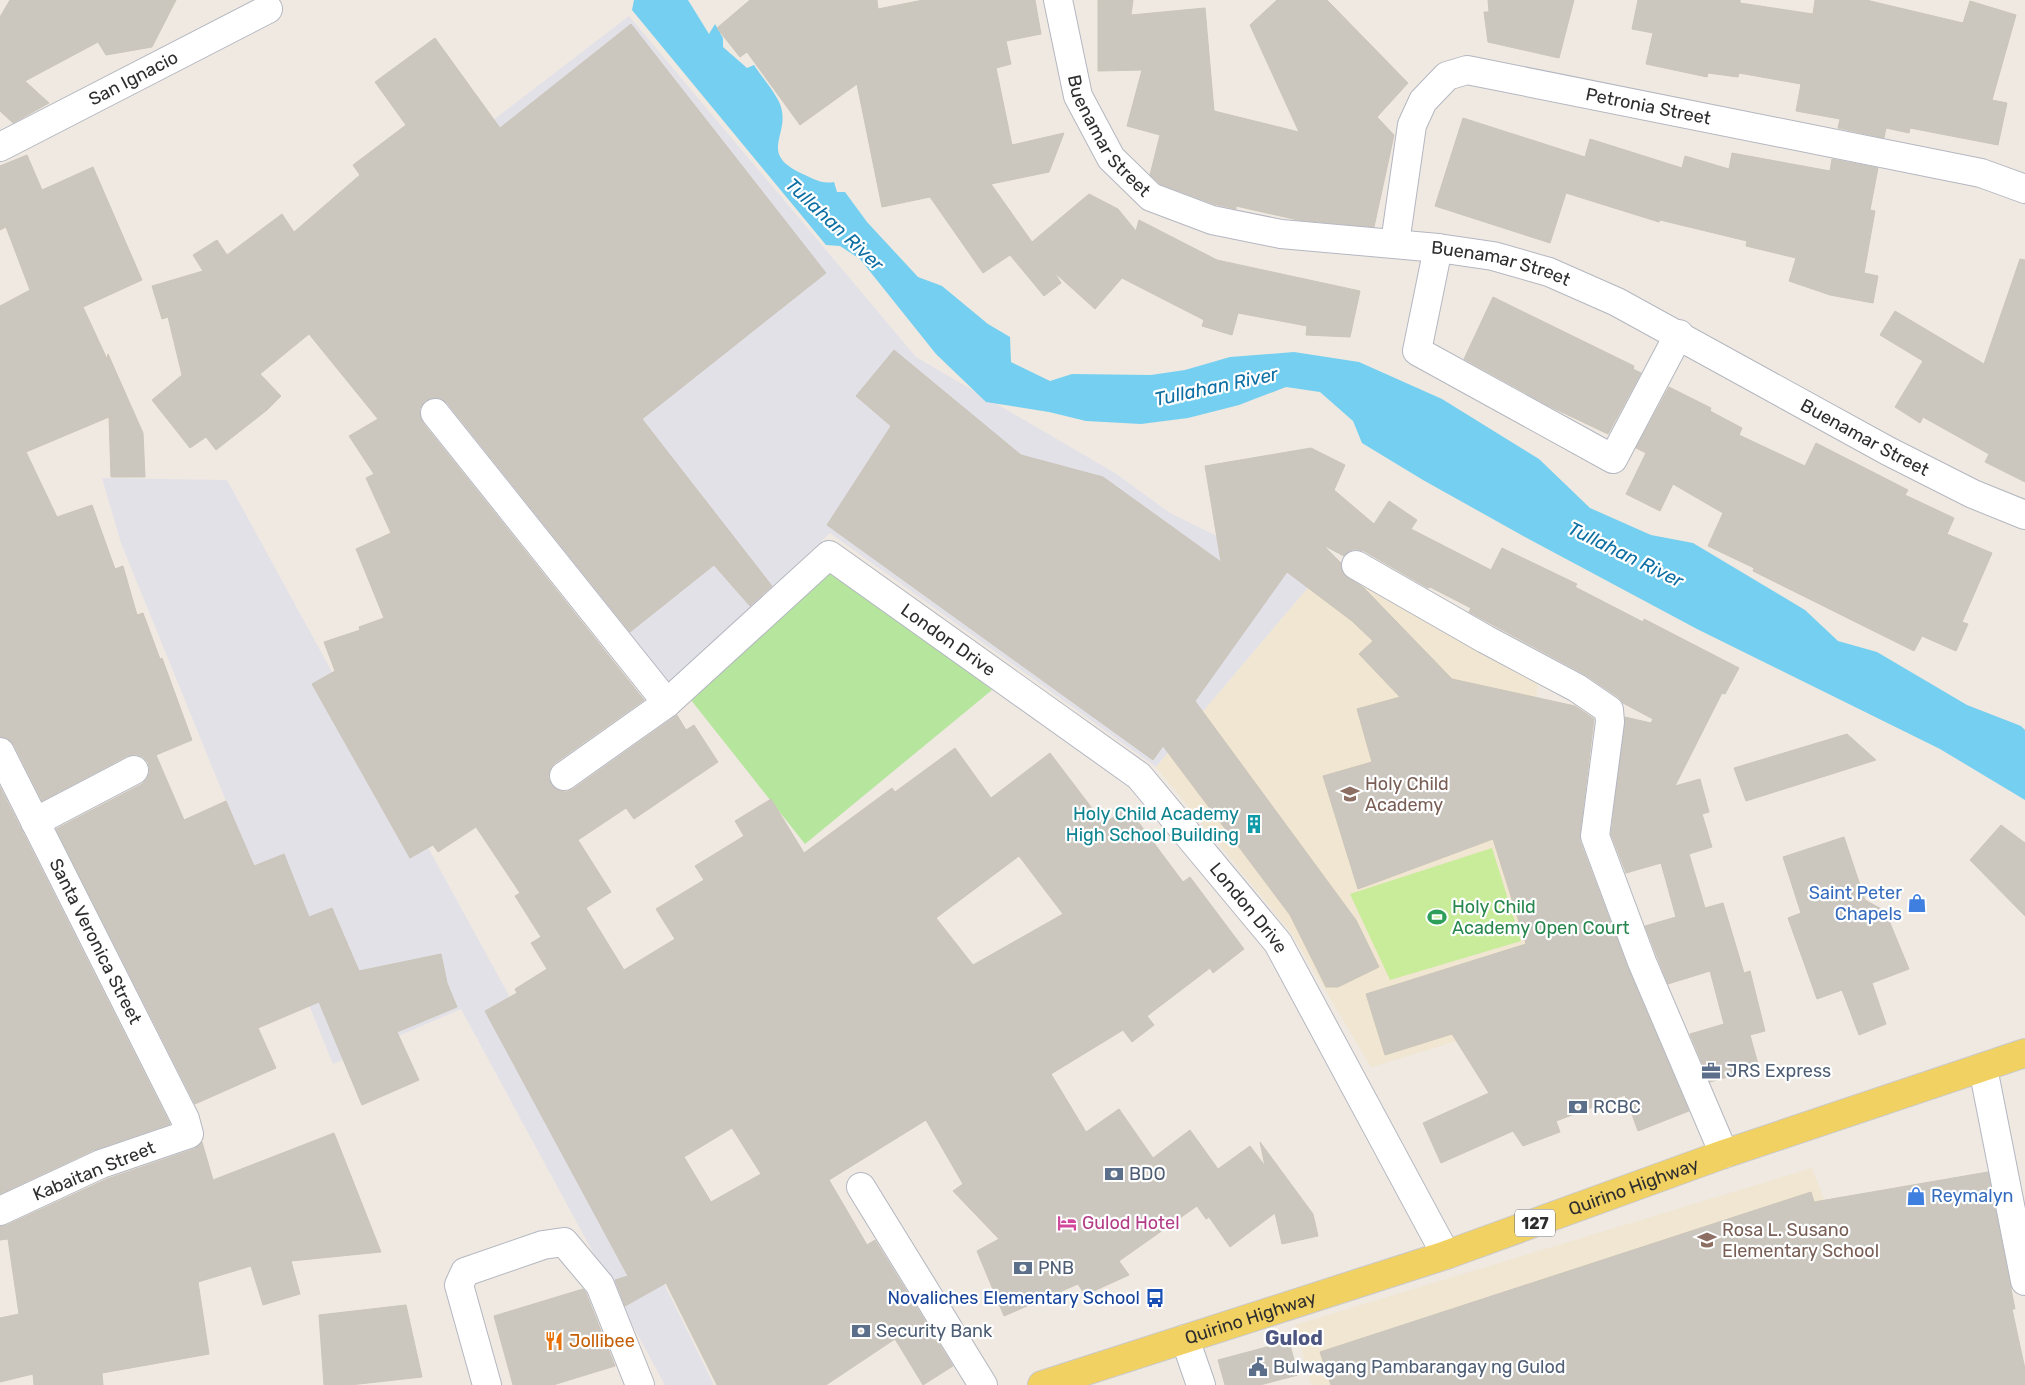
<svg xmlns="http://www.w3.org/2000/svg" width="2025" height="1385" font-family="Rubik,sans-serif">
<rect width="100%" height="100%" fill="#efe9e1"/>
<path fill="#e3e1e8" d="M 629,16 L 916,357 L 1115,473 L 1170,513 L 1312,583 L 1156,767 L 830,533 L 663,691 L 317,255 Z
M 102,478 L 227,480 L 642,1239 L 714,1385 L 665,1385 L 461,1009 L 333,1064 L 121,543 Z"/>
<path fill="#f0e6d1" d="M 1335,563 L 1540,670 L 1519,821 L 1586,1002 L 1371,1067 L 1292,934 L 1156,767 L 1312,583 Z
M 1812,1168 L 1893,1385 L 1311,1385 L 1295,1325 Z"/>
<path fill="#b6e59e" d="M 827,560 L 992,690 L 805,844 L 687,695 Z"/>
<path fill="#c9ec9a" d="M 1492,848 L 1521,941 L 1390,980 L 1350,894 Z"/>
<path fill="#75cff0" d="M 634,0 L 688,0 L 709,34 L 715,24 L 723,38 L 723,47 L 747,68 L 754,65 C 761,76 775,92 780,104 C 792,136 755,153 805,175 C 816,180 822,184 834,182 L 837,192 L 845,192 L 867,222 L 918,277 L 942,286 L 988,324 L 1010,337 L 1011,362 L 1050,381 L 1072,374 L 1151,375 L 1185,370 L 1230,357 L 1294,352 L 1359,362 L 1442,399 L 1539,459 L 1590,508 L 1651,535 L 1693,543 L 1805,610 L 1838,641 L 1877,652 L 1967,705 L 2021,726 L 2025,730 L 2025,800 L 1940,749 L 1697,629 L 1525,537 L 1423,480 L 1362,443 L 1353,421 L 1320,392 L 1286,387 L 1239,405 L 1188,418 L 1141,424 L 1086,421 L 1049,412 L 986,402 L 936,354 L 860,259 L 840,246 L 826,245 L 632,10 Z"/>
<path fill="#cbc7bf" stroke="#cbc5ba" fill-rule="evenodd" d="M 10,0 L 176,0 L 152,47 L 106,55 L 98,42 L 25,81 L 49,103 L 13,123 L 0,111 L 0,17 Z
M 750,0 L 877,0 L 878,9 L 923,0 L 1035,0 L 1041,34 L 1006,41 L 1011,64 L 996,68 L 1012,145 L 1064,133 L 1049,172 L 991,184 L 1032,242 L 1089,194 L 1118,209 L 1136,231 L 1139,220 L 1217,260 L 1360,291 L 1350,337 L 1306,335 L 1307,326 L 1238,313 L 1232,335 L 1202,326 L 1204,320 L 1122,278 L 1095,309 L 1054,272 L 1061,283 L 1044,296 L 1010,255 L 983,273 L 930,197 L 882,207 L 857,84 L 800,125 L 747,52 L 740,57 L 717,28 Z
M 1098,0 L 1133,0 L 1131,15 L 1205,8 L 1214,111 L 1299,132 L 1250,25 L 1277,0 L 1327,0 L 1408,83 L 1377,117 L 1394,135 L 1374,227 L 1298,220 L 1236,206 L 1236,209 L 1214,204 L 1160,184 L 1150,175 L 1160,135 L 1127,126 L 1142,70 L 1098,71 Z
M 1488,0 L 1574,0 L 1559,58 L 1488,42 L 1484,12 L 1489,12 Z
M 1638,0 L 1740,0 L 1740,3 L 1813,14 L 1815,0 L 1866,0 L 1963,23 L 1970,1 L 2016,15 L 1992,100 L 2007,103 L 1998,145 L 1910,128 L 1909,133 L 1886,128 L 1884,138 L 1838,128 L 1840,119 L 1796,111 L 1801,84 L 1739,73 L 1738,77 L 1708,73 L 1707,77 L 1646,64 L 1653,33 L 1632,29 Z
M 631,24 L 826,273 L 642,419 L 772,586 L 750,606 L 714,565 L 630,632 L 447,403 L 440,398 L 432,398 L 425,401 L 420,408 L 420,416 L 423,423 L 644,700 L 555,763 L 550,769 L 548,777 L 552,785 L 557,790 L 565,792 L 573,789 L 677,715 L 686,730 L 694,725 L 718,762 L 634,819 L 626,808 L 578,840 L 611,892 L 586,908 L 624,970 L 675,939 L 656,909 L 704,880 L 695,866 L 744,836 L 735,821 L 771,799 L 804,853 L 892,788 L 895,792 L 955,748 L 991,798 L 1050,753 L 1104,824 L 1127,807 L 1183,882 L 1190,877 L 1244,949 L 1213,973 L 1210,968 L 1147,1016 L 1154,1025 L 1132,1042 L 1123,1030 L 1051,1074 L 1086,1132 L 1119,1109 L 1153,1158 L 1190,1130 L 1218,1169 L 1250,1146 L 1265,1166 L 1260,1142 L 1313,1214 L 1318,1236 L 1282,1244 L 1275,1213 L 1230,1247 L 1209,1217 L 1206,1219 L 1197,1206 L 1119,1261 L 1129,1275 L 1085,1295 L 1078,1284 L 1004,1316 L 977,1251 L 999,1239 L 953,1191 L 963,1184 L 926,1120 L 829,1180 L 867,1245 L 875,1240 L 953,1366 L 923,1385 L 895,1339 L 826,1385 L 717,1385 L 666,1283 L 625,1306 L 615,1280 L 628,1276 L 485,1011 L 517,993 L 515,989 L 547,969 L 531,943 L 541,937 L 515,896 L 520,893 L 476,827 L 438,852 L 433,845 L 410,858 L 312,684 L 335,671 L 324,642 L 360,630 L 359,627 L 384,618 L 356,549 L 391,533 L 366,478 L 374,474 L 349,436 L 378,419 L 309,334 L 260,374 L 281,396 L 267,410 L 216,450 L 206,437 L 190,448 L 152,400 L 182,375 L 168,317 L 162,319 L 152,286 L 203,271 L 193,255 L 217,240 L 227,255 L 282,214 L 294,232 L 360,175 L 353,165 L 406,125 L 375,82 L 435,38 L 500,128 ZM 1019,856 L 1063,914 L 973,965 L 936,918 ZM 732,1128 L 761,1174 L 711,1202 L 684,1157 Z
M 1463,118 L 1585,157 L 1590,139 L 1682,168 L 1685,156 L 1729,169 L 1732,153 L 1830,171 L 1832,159 L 1878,168 L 1870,210 L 1875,211 L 1864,273 L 1878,276 L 1873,303 L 1830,295 L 1789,281 L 1796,258 L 1746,246 L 1747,241 L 1660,220 L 1659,222 L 1566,193 L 1550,243 L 1435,206 Z
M 27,155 L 42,190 L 93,167 L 142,280 L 83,307 L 107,359 L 108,354 L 143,433 L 145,477 L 111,477 L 109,417 L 26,452 L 57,517 L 92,505 L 115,569 L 123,566 L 137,615 L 143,613 L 160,659 L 162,658 L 192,740 L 156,755 L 184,820 L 226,801 L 254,866 L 284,854 L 309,917 L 332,908 L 359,971 L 441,954 L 447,983 L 457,1007 L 397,1032 L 419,1080 L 362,1105 L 319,1002 L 258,1028 L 276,1068 L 195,1104 L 56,829 L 142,784 L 147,779 L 150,771 L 148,762 L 143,757 L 135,754 L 127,756 L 42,801 L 14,745 L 8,739 L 0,737 L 0,306 L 30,290 L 6,227 L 0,230 L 0,166 Z
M 2020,259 L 2025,260 L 2025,482 L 1985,462 L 1989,454 L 1923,417 L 1920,423 L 1895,407 L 1923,361 L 1880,335 L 1895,311 L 1984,364 Z
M 1493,297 L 1634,366 L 1633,369 L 1641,373 L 1608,434 L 1551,407 L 1464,359 Z
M 894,350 L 1021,455 L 1103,477 L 1221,562 L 1205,466 L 1311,448 L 1345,465 L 1334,490 L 1374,524 L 1389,501 L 1417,520 L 1411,529 L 1491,570 L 1502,548 L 1577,584 L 1575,587 L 1643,622 L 1644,619 L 1739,668 L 1725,694 L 1722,693 L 1675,786 L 1700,779 L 1709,812 L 1702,814 L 1712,847 L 1689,854 L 1705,908 L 1723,903 L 1744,973 L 1750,971 L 1765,1031 L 1750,1035 L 1759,1068 L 1710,1082 L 1690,1034 L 1724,1024 L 1710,971 L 1668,984 L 1645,926 L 1676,917 L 1661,863 L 1626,873 L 1611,834 L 1625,717 L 1651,723 L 1653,719 L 1623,703 L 1618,697 L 1584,674 L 1469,612 L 1471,608 L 1430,587 L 1428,588 L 1364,551 L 1355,549 L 1349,551 L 1344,556 L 1323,545 L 1341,563 L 1343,573 L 1364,588 L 1452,679 L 1575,706 L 1594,719 L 1580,834 L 1580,841 L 1628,968 L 1689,1111 L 1638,1131 L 1625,1095 L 1556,1121 L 1560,1132 L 1523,1146 L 1513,1131 L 1441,1163 L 1423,1123 L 1489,1093 L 1452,1034 L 1385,1055 L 1366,994 L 1526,944 L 1493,839 L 1358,889 L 1323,776 L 1372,762 L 1357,709 L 1400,697 L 1359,654 L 1373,641 L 1352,621 L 1287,572 L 1195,701 L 1356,920 L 1379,967 L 1338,987 L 1326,987 L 1290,915 L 1163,746 L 1153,760 L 827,525 L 891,426 L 856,396 Z
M 1669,387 L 1711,408 L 1710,411 L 1742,428 L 1739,435 L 1805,466 L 1816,443 L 1908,490 L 1905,495 L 1954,518 L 1947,534 L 1992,553 L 1962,622 L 1968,624 L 1956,651 L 1922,636 L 1914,651 L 1753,571 L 1754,568 L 1708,546 L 1723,513 L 1673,484 L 1660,511 L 1626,494 L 1646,453 L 1636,448 Z
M 1847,734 L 1876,760 L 1746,801 L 1734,768 Z
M 0,787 L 170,1124 L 94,1150 L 0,1194 Z
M 2001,825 L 2025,843 L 2025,916 L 1970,860 Z
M 1844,837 L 1865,900 L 1885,911 L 1909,969 L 1872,983 L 1886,1024 L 1859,1035 L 1842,990 L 1817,999 L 1788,918 L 1801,913 L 1783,857 Z
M 334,1133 L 381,1252 L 291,1261 L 300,1294 L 263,1305 L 251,1266 L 198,1282 L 209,1354 L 102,1373 L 103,1385 L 34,1385 L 33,1374 L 0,1382 L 0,1318 L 19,1314 L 8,1239 L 0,1240 L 0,1226 L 7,1225 L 107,1179 L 194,1149 L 202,1142 L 213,1180 Z
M 1988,1172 L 2015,1309 L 2012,1309 L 2025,1369 L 2025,1385 L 1331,1385 L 1320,1352 L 1811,1192 L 1814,1202 Z
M 583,1289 L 586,1293 L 615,1366 L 553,1385 L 513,1385 L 494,1316 Z
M 406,1305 L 422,1377 L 350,1385 L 324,1385 L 319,1315 Z
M 1289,1341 L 1298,1375 L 1260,1385 L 1225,1385 L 1218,1360 Z"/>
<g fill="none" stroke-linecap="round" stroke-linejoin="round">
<g stroke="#b4b7c1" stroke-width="30">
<g id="minor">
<path id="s1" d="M 1058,0 L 1078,96 L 1111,158 L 1151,197 L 1212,220 L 1281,234 L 1438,248 L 1493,256 L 1549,272 L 1617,302 L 1888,451 L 1973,494 L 2025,515"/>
<path id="s2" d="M 0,147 L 268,9"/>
<path id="s3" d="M 1395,243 L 1412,125 L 1423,101 L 1447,76 L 1467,70 L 1981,173 L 2025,189"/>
<path d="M 1438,248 L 1417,351 L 1613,459 L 1679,334"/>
<path d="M 435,413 L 667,703"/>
<path d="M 1356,565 L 1485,639 L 1577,688 L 1609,710 L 1610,722 L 1595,836 L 1642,962 L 1724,1154"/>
<path id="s4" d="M 0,752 L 185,1119 L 189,1134 L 101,1164 L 0,1211"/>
<path id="s5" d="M 564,776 L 667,703 L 829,555 L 1139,776 L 1278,943 L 1446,1255"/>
<path d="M 35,822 L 134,770"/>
<path d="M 1983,1068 L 2025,1281"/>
<path d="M 861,1187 L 983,1385"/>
<path d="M 1185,1339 L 1201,1385"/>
<path d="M 487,1385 L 459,1285 L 465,1272 L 543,1245 L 564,1242 L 600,1285 L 640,1385"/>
</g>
</g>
<g stroke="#c9c9c9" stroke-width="30">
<g id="major">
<path id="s6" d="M 1042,1385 L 1446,1255 L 1724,1154 L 2025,1053"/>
</g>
</g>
<use href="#minor" stroke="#fff" stroke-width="28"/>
<use href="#major" stroke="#f2d163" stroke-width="28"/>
</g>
<defs>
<g id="school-bare" transform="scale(1.5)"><path d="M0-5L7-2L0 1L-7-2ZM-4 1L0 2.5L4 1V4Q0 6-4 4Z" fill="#8d6e63" stroke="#fff" stroke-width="2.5" paint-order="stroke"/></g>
<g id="building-bare" transform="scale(1.5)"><path d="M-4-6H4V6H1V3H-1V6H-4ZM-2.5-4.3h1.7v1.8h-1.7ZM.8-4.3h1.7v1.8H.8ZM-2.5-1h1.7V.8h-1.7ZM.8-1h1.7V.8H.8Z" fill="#0f9aa8" stroke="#fff" stroke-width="2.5" paint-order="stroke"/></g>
<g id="shop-bare" transform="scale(1.5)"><path d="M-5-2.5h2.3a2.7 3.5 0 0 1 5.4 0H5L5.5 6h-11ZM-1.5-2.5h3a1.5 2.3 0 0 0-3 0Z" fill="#3f7fe0" stroke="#fff" stroke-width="2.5" paint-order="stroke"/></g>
<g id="stadium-bare" transform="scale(1.5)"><path d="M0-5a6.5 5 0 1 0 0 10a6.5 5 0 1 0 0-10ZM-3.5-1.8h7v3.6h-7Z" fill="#2e9e5b" stroke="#fff" stroke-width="2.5" paint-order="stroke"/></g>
<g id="office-bare" transform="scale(1.5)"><path d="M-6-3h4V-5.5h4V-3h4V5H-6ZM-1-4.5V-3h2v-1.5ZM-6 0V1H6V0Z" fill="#5c6f8a" stroke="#fff" stroke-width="2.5" paint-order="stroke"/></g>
<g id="bank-bare" transform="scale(1.5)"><path d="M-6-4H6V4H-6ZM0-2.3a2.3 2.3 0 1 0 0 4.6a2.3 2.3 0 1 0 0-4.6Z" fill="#5c6f8a" stroke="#fff" stroke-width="2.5" paint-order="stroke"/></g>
<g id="hotel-bare" transform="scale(1.5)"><path d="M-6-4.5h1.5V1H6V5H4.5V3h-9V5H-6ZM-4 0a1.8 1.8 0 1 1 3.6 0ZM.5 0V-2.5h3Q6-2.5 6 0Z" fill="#d1479c" stroke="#fff" stroke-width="2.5" paint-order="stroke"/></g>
<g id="bus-bare" transform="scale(1.5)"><path d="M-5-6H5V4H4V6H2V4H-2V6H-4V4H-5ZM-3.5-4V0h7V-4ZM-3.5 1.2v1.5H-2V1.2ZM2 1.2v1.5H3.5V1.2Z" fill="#1a4fb4" stroke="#fff" stroke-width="2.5" paint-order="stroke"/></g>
<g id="restaurant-bare" transform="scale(1.5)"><path d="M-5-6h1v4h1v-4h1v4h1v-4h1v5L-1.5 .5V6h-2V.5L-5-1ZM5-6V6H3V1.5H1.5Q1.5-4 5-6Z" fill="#e8710a" stroke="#fff" stroke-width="2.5" paint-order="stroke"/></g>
<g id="civic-bare" transform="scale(1.5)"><path d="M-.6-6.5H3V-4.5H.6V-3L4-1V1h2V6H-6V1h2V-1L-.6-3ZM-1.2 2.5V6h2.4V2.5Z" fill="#5c6f8a" stroke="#fff" stroke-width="2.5" paint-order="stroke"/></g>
</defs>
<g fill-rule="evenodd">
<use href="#school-bare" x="1350" y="794"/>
<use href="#building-bare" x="1254" y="824"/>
<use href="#shop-bare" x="1917" y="903"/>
<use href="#stadium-bare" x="1437" y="917"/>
<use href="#office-bare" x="1711" y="1071"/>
<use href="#bank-bare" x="1578" y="1107"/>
<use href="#bank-bare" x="1114" y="1174"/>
<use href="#shop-bare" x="1916" y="1196"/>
<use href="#hotel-bare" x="1067" y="1223"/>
<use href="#school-bare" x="1707" y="1240"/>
<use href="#bank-bare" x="1023" y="1268"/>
<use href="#bus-bare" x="1155" y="1298"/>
<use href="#bank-bare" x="861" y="1331"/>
<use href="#restaurant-bare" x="554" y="1341"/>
<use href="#civic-bare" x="1258" y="1367"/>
</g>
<g text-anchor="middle" stroke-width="4.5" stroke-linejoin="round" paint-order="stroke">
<rect fill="#fff" stroke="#6d6d6d" stroke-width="1" x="1515" y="1209.5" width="40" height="27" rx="4"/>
<g font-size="16" font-weight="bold" fill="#2e2e2e">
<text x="1535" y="1229">127</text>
</g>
<g font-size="18" fill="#2e2e2e" stroke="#fff">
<text dy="6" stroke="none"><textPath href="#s2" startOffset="150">San Ignacio</textPath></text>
<text dy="6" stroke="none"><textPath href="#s3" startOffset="386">Petronia Street</textPath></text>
<text dy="6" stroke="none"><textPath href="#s1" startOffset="148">Buenamar Street</textPath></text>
<text dy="6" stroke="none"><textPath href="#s1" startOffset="582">Buenamar Street</textPath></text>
<text dy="6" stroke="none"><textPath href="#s1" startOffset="988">Buenamar Street</textPath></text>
<text dy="6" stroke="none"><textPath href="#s5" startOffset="492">London Drive</textPath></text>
<text dy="6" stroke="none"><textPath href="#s5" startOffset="898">London Drive</textPath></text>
<text dy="6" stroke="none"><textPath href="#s4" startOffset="212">Santa Veronica Street</textPath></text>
<text transform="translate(94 1171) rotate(-22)" y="6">Kabaitan Street</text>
<text dy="6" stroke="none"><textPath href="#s6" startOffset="624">Quirino Highway</textPath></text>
<text dy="6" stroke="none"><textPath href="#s6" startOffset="219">Quirino Highway</textPath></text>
</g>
<g font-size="18" fill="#785e54" stroke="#fff" text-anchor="start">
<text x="1365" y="790">Holy Child<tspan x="1365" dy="21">Academy</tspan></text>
<text x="1722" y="1236">Rosa L. Susano<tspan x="1722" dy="21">Elementary School</tspan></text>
</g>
<g font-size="18" fill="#0d838f" stroke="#fff" text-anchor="end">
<text x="1239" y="820">Holy Child Academy<tspan x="1239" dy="21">High School Building</tspan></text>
</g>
<g font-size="18" fill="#366cbe" stroke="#fff" text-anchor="end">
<text x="1902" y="899">Saint Peter<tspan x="1902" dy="21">Chapels</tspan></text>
<text x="1931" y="1202" text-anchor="start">Reymalyn</text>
</g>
<g font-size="18" fill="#27864d" stroke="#fff" text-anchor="start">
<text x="1452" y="913">Holy Child<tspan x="1452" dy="21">Academy Open Court</tspan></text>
</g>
<g font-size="18" fill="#4e5e75" stroke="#fff" text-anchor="start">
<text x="1726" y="1077">JRS Express</text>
<text x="1593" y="1113">RCBC</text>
<text x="1129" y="1180">BDO</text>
<text x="1038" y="1274">PNB</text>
<text x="876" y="1337">Security Bank</text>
<text x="1273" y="1373">Bulwagang Pambarangay ng Gulod</text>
</g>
<g font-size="18" fill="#b23c85" stroke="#fff" text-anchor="start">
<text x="1082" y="1229">Gulod Hotel</text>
</g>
<g font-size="18" fill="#164399" stroke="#fff" text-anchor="end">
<text x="1140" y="1304">Novaliches Elementary School</text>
</g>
<g font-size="18" fill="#c56008" stroke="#fff" text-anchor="start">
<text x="569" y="1347">Jollibee</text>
</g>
<g font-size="19" font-style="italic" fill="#0d6fa3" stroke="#fff">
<text transform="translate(835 224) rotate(43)" y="7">Tullahan River</text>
<text transform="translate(1216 386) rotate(-12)" y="7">Tullahan River</text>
<text transform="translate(1626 554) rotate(26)" y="7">Tullahan River</text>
</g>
<g font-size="20" font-weight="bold" fill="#4d5680" stroke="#fff">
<text x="1294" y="1345">Gulod</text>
</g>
</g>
</svg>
